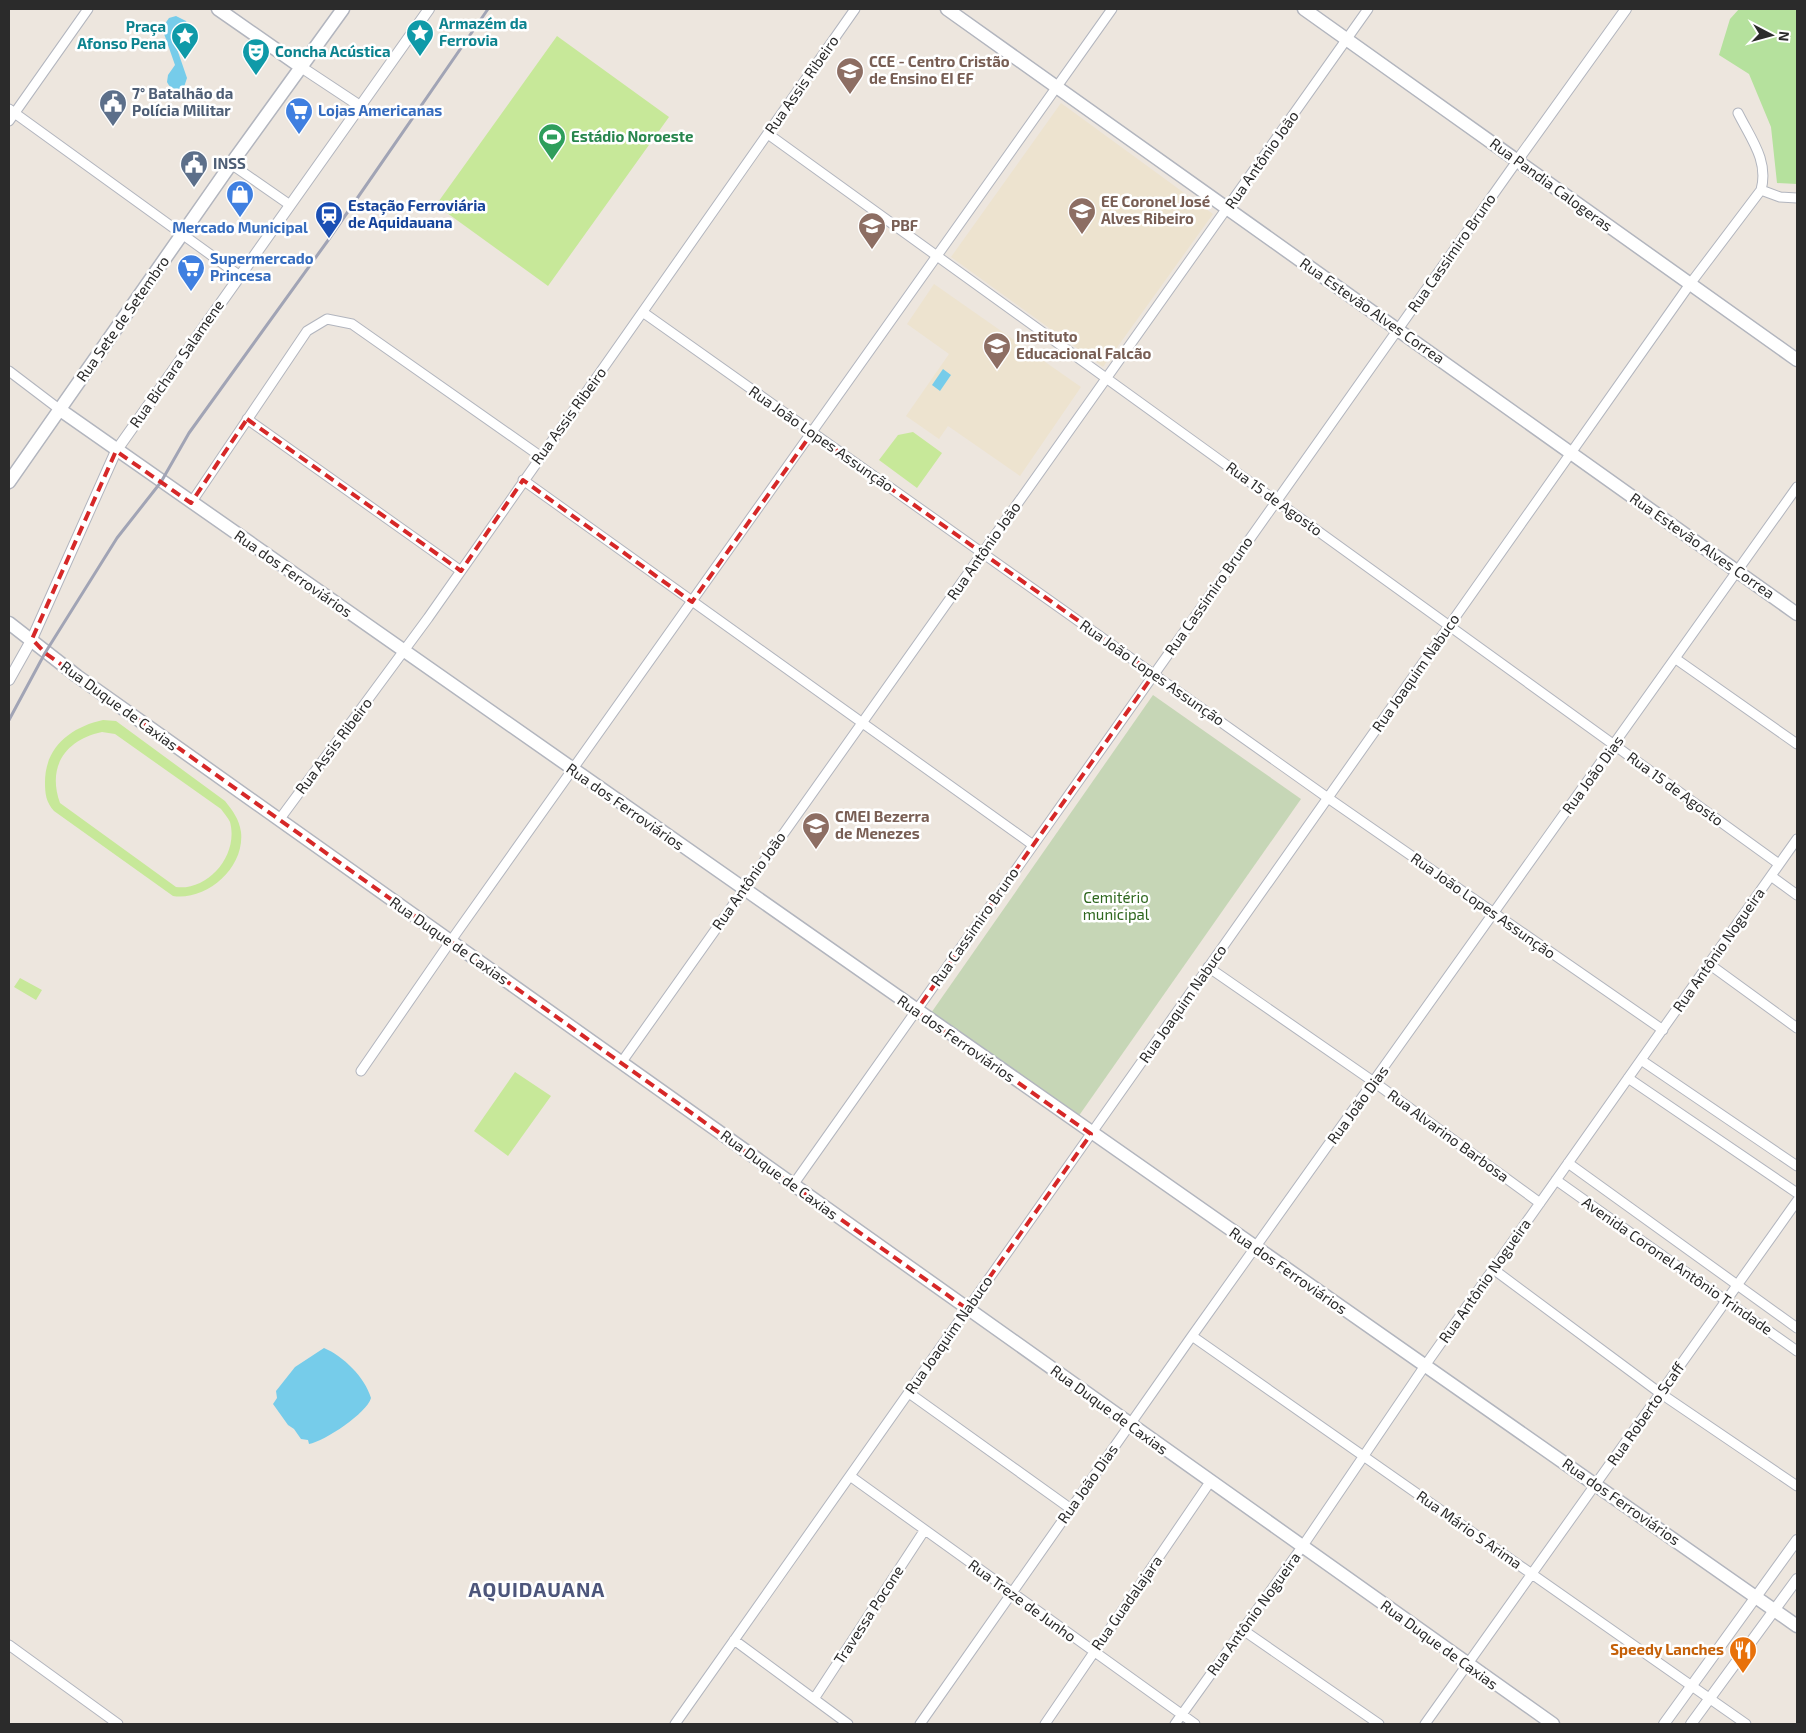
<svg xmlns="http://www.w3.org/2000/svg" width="1806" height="1733" font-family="'Exo 2',sans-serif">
<rect width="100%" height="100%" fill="#ede6de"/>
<path fill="#ede3cf" d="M 1061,103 L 1213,214 L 1103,367 L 951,257 Z
M 934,284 L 1081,387 L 1020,476 L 948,426 L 939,439 L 906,416 L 949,354 L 907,324 Z"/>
<path fill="#b5e19d" d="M 1739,9 L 1797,9 L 1797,184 L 1777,183 L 1771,127 L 1749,74 L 1719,55 L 1730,19 Z"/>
<path fill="#c6d6b6" d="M 1153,695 L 1301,799 L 1078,1117 L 931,1013 Z"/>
<path fill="#c7e899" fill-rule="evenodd" d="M 557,36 L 669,117 L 548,286 L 436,205 Z
M 913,432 L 942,453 L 917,488 L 879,460 L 898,435 Z
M 103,720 L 116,721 L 225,801 C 233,811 239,819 241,832 C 245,868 206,901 173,896 L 54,811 C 46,802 45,794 45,782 C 45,747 71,727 103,720 ZM 102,732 L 115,734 L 221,809 C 224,813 228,818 230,822 C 239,855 208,891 176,887 L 60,803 C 47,767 65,740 102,732 Z
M 20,978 L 42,990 L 36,1000 L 14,987 Z
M 515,1072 L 551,1096 L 508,1156 L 474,1131 Z"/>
<path fill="#76ccea" d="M 176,16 L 186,21 C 192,35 181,37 176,46 L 187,78 L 184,87 C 177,91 170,89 167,82 L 168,75 L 175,65 L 162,28 L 169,18 Z
M 943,369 L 951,375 L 940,391 L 932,385 Z
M 324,1348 C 343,1356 365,1377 371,1398 C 367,1413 325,1441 309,1444 L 308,1440 L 301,1439 L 294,1429 L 288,1425 L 273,1404 L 277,1398 L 276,1391 L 295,1367 Z"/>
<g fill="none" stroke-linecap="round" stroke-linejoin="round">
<g stroke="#b2b5be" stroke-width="11">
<path id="minor" d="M 9,109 L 240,276
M 9,121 L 88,9
M 768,134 L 1779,864
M 231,164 L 290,205
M 1761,190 L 1780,197 L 1797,198
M 644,313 L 1328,798 L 1663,1030
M 9,371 L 59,409
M 247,419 L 461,571
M 523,480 L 1033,845
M 191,503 L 307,331 L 327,319 L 352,324 L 540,456
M 1676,659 L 1797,744
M 279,820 L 428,618 L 855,9
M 1771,876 L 1797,895
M 1709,964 L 1797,1028
M 1208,967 L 1374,1082 L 1540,1203
M 1641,1060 L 1797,1166
M 621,1063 L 1368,9
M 361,1071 L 450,942 L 1112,9
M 1628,1078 L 1797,1193
M 1568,1163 L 1797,1328
M 1556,1180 L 1797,1351
M 793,1185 L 1517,161
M 1493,1269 L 1660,1393 L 1797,1486
M 1192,1336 L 1746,1724
M 909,1393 L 1071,1509
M 850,1476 L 1195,1724
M 1243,1630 L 1379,1724
M 734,1640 L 848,1724
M 9,1645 L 118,1724
M 814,1699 L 924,1531
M 675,1724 L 1690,284 L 1761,190 C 1769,161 1751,139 1738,113
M 920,1724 L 1192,1336 L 1797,487
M 1045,1724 L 1210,1482
M 1175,1724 L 1302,1547 L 1424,1367 L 1797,839
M 1425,1724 L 1797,1201"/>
</g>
<g stroke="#b2b5be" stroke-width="12">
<path id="tertiary" d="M 301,67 L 360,106
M 1517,161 L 1626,9
M 9,680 L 32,639 L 116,451 L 429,9
M 1664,1724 L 1797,1540
M 1691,1724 L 1797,1579"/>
</g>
<g stroke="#b2b5be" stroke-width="15">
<path id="secondary" d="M 218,9 L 301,67
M 947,9 L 1797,614
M 1304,9 L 1797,360
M 59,409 L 1797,1626
M 9,482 L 231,164 L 343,9
M 9,623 L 77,676 L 1553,1724"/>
</g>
<use href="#minor" stroke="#fff" stroke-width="9"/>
<use href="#tertiary" stroke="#fff" stroke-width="10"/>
<use href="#secondary" stroke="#fff" stroke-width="12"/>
<path stroke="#a1a4b5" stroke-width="3" d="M 9,720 L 45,653 L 117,538 L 161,482 L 189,433 L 329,239 L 488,9"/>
</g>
<path fill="none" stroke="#d62828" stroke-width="4" stroke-dasharray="10 6" stroke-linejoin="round" d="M 247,419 L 461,571 L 523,480 L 692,602 L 812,433 L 1154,674 L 916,1011 L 1091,1134 L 967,1309 L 45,653 L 32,639 L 116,451 L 191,503 Z"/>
<defs>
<g id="sight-pin" transform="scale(1.4375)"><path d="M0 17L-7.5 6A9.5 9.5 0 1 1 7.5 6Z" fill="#0f9aa8" stroke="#fff"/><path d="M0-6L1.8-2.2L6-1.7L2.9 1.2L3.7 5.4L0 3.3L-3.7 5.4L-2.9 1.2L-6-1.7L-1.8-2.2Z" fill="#fff"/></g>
<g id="theatre-pin" transform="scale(1.4375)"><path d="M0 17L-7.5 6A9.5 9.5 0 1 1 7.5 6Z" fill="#0f9aa8" stroke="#fff"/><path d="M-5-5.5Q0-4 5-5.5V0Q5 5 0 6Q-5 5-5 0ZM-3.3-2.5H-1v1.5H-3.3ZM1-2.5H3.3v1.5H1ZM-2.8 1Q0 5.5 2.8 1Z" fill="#fff"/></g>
<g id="school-pin" transform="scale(1.4375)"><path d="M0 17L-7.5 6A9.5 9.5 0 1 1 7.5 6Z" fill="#8d6e63" stroke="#fff"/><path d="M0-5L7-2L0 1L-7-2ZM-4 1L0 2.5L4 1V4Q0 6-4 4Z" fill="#fff"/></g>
<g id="civic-pin" transform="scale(1.4375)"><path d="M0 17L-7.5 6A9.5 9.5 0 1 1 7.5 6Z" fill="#5c6f8a" stroke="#fff"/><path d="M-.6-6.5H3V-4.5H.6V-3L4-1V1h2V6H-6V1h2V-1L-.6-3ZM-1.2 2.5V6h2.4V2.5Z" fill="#fff"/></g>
<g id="supermarket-pin" transform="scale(1.4375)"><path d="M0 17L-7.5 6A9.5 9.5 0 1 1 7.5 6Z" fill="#3f7fe0" stroke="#fff"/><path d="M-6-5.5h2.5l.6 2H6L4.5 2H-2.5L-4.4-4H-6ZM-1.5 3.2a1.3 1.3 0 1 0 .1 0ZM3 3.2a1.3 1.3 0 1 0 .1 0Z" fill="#fff"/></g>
<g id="stadium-pin" transform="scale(1.4375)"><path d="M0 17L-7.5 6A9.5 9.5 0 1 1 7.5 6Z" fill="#2e9e5b" stroke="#fff"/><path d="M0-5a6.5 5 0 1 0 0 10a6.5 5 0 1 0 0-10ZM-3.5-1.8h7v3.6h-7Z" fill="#fff"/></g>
<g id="shop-pin" transform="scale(1.4375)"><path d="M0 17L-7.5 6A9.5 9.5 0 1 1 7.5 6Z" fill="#3f7fe0" stroke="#fff"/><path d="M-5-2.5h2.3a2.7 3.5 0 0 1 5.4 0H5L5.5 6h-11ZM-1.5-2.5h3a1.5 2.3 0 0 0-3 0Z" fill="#fff"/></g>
<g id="station-pin" transform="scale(1.4375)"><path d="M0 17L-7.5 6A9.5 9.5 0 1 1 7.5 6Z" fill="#1a4fb4" stroke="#fff"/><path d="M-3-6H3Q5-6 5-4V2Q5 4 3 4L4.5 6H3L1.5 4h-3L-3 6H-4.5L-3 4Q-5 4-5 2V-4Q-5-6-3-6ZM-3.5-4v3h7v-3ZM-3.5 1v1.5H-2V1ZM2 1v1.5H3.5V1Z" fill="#fff"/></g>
<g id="restaurant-pin" transform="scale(1.4375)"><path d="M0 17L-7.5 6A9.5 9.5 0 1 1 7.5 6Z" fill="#e8710a" stroke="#fff"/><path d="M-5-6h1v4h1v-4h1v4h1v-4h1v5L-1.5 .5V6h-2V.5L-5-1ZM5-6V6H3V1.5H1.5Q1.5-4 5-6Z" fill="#fff"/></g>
</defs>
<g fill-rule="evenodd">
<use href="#sight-pin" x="420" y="33"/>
<use href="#sight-pin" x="185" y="36"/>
<use href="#theatre-pin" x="256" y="52"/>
<use href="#school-pin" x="850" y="71"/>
<use href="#civic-pin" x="113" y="103"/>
<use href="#supermarket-pin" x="299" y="111"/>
<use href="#stadium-pin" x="552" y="137"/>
<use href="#civic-pin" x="194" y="164"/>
<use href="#shop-pin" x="240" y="194"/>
<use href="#school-pin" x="1082" y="211"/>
<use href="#station-pin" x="329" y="215"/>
<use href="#school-pin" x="872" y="226"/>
<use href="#supermarket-pin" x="191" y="268"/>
<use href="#school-pin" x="997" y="346"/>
<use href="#school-pin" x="816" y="826"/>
<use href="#restaurant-pin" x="1743" y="1650"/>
</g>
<g text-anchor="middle" stroke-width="5" stroke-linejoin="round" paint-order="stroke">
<g font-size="15" font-weight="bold" fill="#0d838f" stroke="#fff" text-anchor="start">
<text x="439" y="29">Armazém da<tspan x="439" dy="17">Ferrovia</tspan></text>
<text x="166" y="32" text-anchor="end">Praça<tspan x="166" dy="17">Afonso Pena</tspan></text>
<text x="275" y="57">Concha Acústica</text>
</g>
<g font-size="15" font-weight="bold" fill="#785e54" stroke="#fff" text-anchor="start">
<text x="869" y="67">CCE - Centro Cristão<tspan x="869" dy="17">de Ensino EI EF</tspan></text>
<text x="1101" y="207">EE Coronel José<tspan x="1101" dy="17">Alves Ribeiro</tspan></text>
<text x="891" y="231">PBF</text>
<text x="1016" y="342">Instituto<tspan x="1016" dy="17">Educacional Falcão</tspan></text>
<text x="835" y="822">CMEI Bezerra<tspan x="835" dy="17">de Menezes</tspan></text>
</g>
<g font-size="15" fill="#2b2b2b" stroke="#fff">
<text transform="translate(802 85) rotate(-55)" y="5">Rua Assis Ribeiro</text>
<text transform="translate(1262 160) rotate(-55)" y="5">Rua Antônio João</text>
<text transform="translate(1551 185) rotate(36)" y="5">Rua Pandia Calogeras</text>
<text transform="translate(1452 253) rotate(-55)" y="5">Rua Cassimiro Bruno</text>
<text transform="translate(1372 311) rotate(35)" y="5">Rua Estevão Alves Correa</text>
<text transform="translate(123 319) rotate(-55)" y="5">Rua Sete de Setembro</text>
<text transform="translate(177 364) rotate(-55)" y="5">Rua Bichara Salamene</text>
<text transform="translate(569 416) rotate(-54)" y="5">Rua Assis Ribeiro</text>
<text transform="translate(821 439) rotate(35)" y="5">Rua João Lopes Assunção</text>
<text transform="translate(1274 499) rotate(36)" y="5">Rua 15 de Agosto</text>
<text transform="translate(1702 546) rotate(35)" y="5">Rua Estevão Alves Correa</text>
<text transform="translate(984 551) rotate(-55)" y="5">Rua Antônio João</text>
<text transform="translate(293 574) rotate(35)" y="5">Rua dos Ferroviários</text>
<text transform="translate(1209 596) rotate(-55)" y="5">Rua Cassimiro Bruno</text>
<text transform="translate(1152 673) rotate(35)" y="5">Rua João Lopes Assunção</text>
<text transform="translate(1416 673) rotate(-55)" y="5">Rua Joaquim Nabuco</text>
<text transform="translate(119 706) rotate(36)" y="5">Rua Duque de Caxias</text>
<text transform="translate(334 746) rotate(-53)" y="5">Rua Assis Ribeiro</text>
<text transform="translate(1593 775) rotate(-54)" y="5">Rua João Dias</text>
<text transform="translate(1675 789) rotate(36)" y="5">Rua 15 de Agosto</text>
<text transform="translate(625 807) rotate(35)" y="5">Rua dos Ferroviários</text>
<text transform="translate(749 881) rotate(-55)" y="5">Rua Antônio João</text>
<text transform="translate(1483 906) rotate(35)" y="5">Rua João Lopes Assunção</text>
<text transform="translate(975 927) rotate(-55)" y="5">Rua Cassimiro Bruno</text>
<text transform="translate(449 941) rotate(35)" y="5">Rua Duque de Caxias</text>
<text transform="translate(1719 950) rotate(-55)" y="5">Rua Antônio Nogueira</text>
<text transform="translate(1183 1004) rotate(-55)" y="5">Rua Joaquim Nabuco</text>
<text transform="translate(956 1039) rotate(35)" y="5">Rua dos Ferroviários</text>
<text transform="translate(1358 1105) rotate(-54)" y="5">Rua João Dias</text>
<text transform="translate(1448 1136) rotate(36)" y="5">Rua Alvarino Barbosa</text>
<text transform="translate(779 1175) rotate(36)" y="5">Rua Duque de Caxias</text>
<text transform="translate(1677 1266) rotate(35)" y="5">Avenida Coronel Antônio Trindade</text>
<text transform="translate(1288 1271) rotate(35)" y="5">Rua dos Ferroviários</text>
<text transform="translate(1485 1281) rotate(-55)" y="5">Rua Antônio Nogueira</text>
<text transform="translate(949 1335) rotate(-55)" y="5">Rua Joaquim Nabuco</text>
<text transform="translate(1109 1410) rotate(36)" y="5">Rua Duque de Caxias</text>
<text transform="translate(1646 1414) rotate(-55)" y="5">Rua Roberto Scaff</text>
<text transform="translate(1088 1484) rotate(-55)" y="5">Rua João Dias</text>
<text transform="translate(1621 1502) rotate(35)" y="5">Rua dos Ferroviários</text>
<text transform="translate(1469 1530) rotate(35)" y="5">Rua Mário S Arima</text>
<text transform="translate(1022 1601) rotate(36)" y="5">Rua Treze de Junho</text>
<text transform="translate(1127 1603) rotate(-55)" y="5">Rua Guadalajara</text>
<text transform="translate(1254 1614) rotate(-54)" y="5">Rua Antônio Nogueira</text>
<text transform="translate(869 1615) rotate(-57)" y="5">Travessa Pocone</text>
<text transform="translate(1439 1645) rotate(36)" y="5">Rua Duque de Caxias</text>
</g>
<g font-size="15" font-weight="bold" fill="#4e5e75" stroke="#fff" text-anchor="start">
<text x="132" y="99">7° Batalhão da<tspan x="132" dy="17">Polícia Militar</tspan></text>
<text x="213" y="169">INSS</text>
</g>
<g font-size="15" font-weight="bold" fill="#366cbe" stroke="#fff" text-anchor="start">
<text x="318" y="116">Lojas Americanas</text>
<text x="240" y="233" text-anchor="middle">Mercado Municipal</text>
<text x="210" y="264">Supermercado<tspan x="210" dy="17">Princesa</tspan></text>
</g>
<g font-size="15" font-weight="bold" fill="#27864d" stroke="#fff" text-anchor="start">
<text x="571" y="142">Estádio Noroeste</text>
</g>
<g font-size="15" font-weight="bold" fill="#164399" stroke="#fff" text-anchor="start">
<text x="348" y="211">Estação Ferroviária<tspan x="348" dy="17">de Aquidauana</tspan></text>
</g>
<g font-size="15" fill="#2d661d" stroke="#fff">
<text x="1116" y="903">Cemitério<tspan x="1116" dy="17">municipal</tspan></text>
</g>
<g font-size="15" font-weight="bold" fill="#c56008" stroke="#fff" text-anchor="end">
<text x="1724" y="1655">Speedy Lanches</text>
</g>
<g font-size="20" font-weight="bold" letter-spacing="1" fill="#4d567b" stroke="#fff">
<text x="537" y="1597">AQUIDAUANA</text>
</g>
</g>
<rect width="1806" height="1733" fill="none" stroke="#2b2b2b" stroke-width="20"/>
<g transform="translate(1771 35) rotate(96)" stroke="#ffffff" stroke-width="4" paint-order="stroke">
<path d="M0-4L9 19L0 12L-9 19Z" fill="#2b2b2b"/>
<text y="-8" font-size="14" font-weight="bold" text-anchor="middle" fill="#2b2b2b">N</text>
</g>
</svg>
